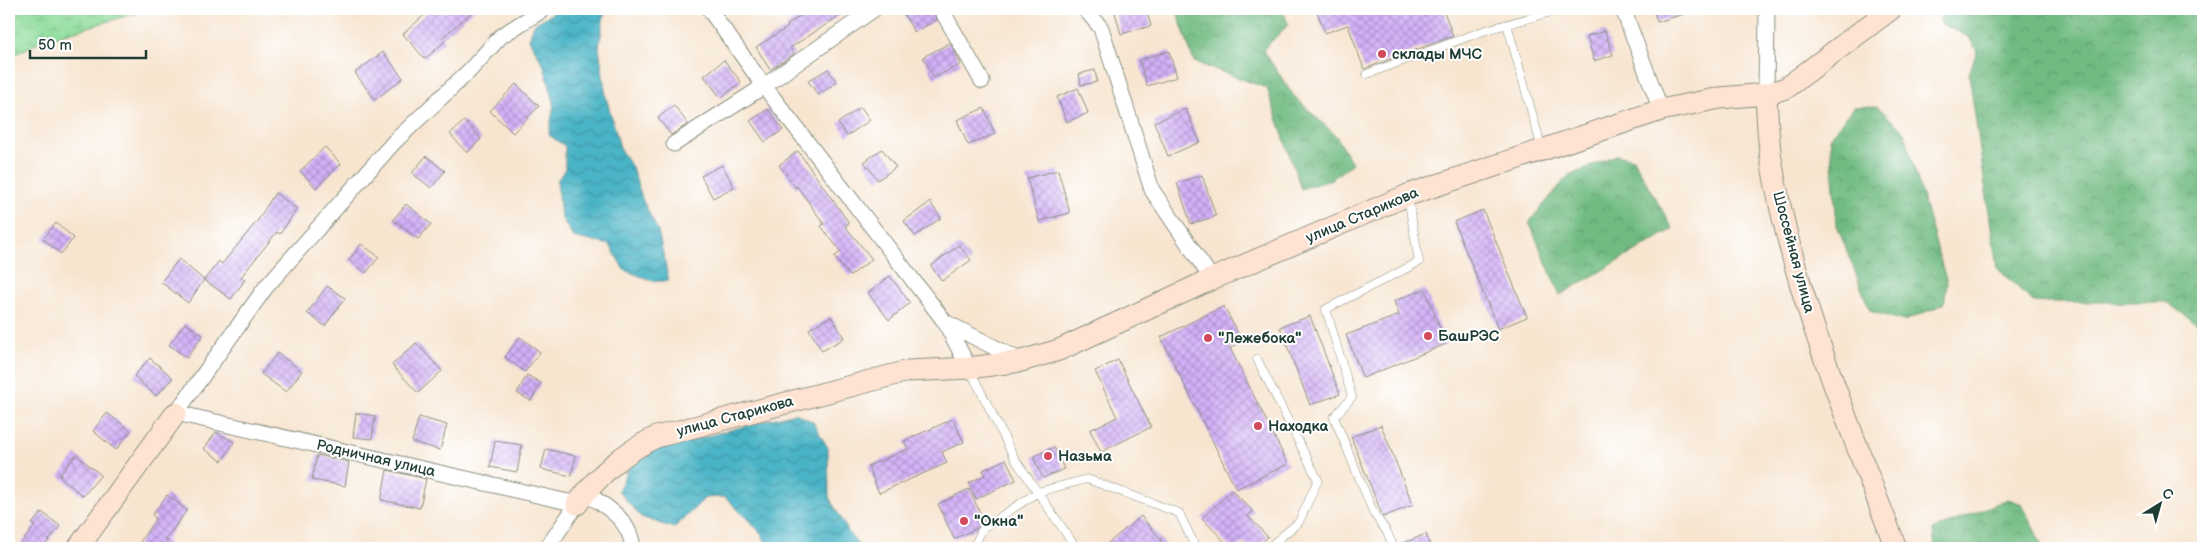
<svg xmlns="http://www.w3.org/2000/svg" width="2212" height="557" font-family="'Balsamiq Sans',sans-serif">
<defs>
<pattern id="forest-crowns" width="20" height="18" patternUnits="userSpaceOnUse" patternTransform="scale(1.25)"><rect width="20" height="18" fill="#71bb82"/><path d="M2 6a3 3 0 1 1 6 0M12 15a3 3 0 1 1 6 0" fill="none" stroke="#5c996b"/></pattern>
<pattern id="wetland-marsh" width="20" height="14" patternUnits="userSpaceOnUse" patternTransform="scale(1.25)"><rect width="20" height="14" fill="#8cdb9a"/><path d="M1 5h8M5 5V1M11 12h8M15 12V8" fill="none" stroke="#78bd85"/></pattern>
<pattern id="water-waves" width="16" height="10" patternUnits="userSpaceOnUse" patternTransform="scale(1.25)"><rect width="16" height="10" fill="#49b4c6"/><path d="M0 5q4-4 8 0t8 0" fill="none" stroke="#3c94a2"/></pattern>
<pattern id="building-cross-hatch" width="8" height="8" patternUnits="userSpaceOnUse" patternTransform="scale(1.25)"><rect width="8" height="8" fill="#d3b1f8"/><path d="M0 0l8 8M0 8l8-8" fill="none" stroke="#ab91ca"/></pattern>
</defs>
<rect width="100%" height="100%" fill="#fff"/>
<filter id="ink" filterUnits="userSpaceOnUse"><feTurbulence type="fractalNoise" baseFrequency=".02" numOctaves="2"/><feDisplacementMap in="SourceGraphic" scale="10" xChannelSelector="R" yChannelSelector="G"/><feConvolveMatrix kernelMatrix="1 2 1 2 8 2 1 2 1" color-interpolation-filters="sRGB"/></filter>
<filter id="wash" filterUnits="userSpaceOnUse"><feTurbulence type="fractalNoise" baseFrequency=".0096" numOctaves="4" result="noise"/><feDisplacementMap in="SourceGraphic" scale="20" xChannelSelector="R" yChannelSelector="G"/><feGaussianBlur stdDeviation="1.12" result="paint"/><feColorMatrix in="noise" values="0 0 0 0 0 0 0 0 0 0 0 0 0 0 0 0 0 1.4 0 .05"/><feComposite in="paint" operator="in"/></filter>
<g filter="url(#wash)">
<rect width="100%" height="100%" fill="#f7e5d0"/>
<path fill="url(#forest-crowns)" stroke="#487c5b" d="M 1176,9 L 1283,9 L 1288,25 L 1263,50 L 1293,95 L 1336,136 L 1352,163 L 1332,179 L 1301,189 L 1267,88 L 1194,62 Z
M 1941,9 L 2203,9 L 2203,328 L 2166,302 L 2033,302 L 1997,268 L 1969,74 L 1977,51 L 1969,37 L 1940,23 Z
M 1877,106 L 1904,132 L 1947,283 L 1944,304 L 1904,321 L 1870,311 L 1837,225 L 1830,138 L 1853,107 Z
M 1616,155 L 1633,159 L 1673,229 L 1560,295 L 1529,222 L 1567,177 Z
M 2008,499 L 2022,504 L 2043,548 L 1935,548 L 1933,530 Z"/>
<path fill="url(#wetland-marsh)" stroke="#568c67" d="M 9,9 L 150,9 L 44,40 L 9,57 Z"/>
<path fill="url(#water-waves)" stroke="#34787d" d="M 559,9 L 605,9 L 599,47 L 606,97 L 621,151 L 632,167 L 643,201 L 658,231 L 669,281 L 653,281 L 624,270 L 610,245 L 573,237 L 561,217 L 557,181 L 565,169 L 565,146 L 549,135 L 554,102 L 544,66 L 529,39 L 534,24 Z
M 795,413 L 813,422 L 828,448 L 829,497 L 850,535 L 861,548 L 768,548 L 762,534 L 725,497 L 705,498 L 674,528 L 641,517 L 618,491 L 629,467 L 654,450 Z"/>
<g id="blocks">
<path fill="url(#building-cross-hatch)" d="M 431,9 L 475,9 L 442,38 L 445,41 L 425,59 L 403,34 Z
M 810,9 L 850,9 L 790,48 L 794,54 L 770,70 L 756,47 L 788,27 L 787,25 Z
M 901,9 L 932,9 L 937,20 L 914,32 Z
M 1114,9 L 1146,9 L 1151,26 L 1121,34 Z
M 1316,9 L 1443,9 L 1453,36 L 1364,69 L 1348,25 L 1325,33 Z
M 1653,9 L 1691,9 L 1691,12 L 1657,22 Z
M 1605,31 L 1613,55 L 1594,61 L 1587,36 Z
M 950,43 L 961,64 L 934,78 L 923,57 Z
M 1169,51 L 1177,77 L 1147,86 L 1139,60 Z
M 383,52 L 403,78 L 375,100 L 355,73 Z
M 724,60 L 741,82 L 721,98 L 704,76 Z
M 828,69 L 837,82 L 818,95 L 808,81 Z
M 1095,70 L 1097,82 L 1081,85 L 1079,74 Z
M 516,84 L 539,106 L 513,133 L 490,111 Z
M 1078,88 L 1088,113 L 1067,122 L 1057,97 Z
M 674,105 L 688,124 L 671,135 L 658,118 Z
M 861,107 L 870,120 L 847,136 L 838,123 Z
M 984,108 L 995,134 L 968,145 L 957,120 Z
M 768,109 L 783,130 L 765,142 L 750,121 Z
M 1186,109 L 1200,142 L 1168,156 L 1154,122 Z
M 464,121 L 481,139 L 467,153 L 450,134 Z
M 325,147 L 341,164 L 316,188 L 300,171 Z
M 882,149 L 896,167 L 878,180 L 864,162 Z
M 798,151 L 849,223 L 845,226 L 872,259 L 850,276 L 834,257 L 841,252 L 821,226 L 824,224 L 797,186 L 796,188 L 779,165 Z
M 426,156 L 445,171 L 431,188 L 412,173 Z
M 722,165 L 734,187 L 713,198 L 701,176 Z
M 1058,170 L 1070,213 L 1039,221 L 1027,178 Z
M 1202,175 L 1216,216 L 1191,224 L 1177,183 Z
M 275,193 L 297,209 L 280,234 L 277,232 L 241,277 L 245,280 L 231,299 L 204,280 L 219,261 L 222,264 L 258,220 Z
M 930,202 L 941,218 L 915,236 L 904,221 Z
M 406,204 L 431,224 L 418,239 L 393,220 Z
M 1483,210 L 1527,317 L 1498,329 L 1454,222 Z
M 56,223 L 74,238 L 61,254 L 43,239 Z
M 361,244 L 379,257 L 366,273 L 349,260 Z
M 959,245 L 971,260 L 942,281 L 931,266 Z
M 179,259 L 204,280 L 188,303 L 161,282 Z
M 890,276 L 910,303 L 889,320 L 868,293 Z
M 327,286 L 345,298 L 325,326 L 307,313 Z
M 1425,289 L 1446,344 L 1363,378 L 1346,335 L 1399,315 L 1394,301 Z
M 1224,306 L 1242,342 L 1230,348 L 1288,464 L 1236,489 L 1161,337 Z
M 831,316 L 844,338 L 822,351 L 809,329 Z
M 1310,316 L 1340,394 L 1310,405 L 1280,327 Z
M 185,323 L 203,335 L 187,358 L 169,345 Z
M 520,337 L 540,352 L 525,372 L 505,357 Z
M 416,343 L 442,371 L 418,393 L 392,365 Z
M 277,353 L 302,371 L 286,392 L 261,374 Z
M 150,358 L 173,378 L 156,396 L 134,376 Z
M 1118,360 L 1151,427 L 1101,452 L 1090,430 L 1117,417 L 1095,371 Z
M 527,375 L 541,383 L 531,401 L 517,393 Z
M 107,413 L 131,431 L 116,450 L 93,431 Z
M 356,413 L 375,416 L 372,439 L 353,437 Z
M 419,417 L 447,425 L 440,450 L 412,442 Z
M 953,419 L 964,442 L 942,452 L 947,463 L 879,493 L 868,466 L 908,449 L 904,441 Z
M 1381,425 L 1413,505 L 1383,517 L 1351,437 Z
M 216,432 L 234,442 L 222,461 L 204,449 Z
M 495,441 L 522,445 L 517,472 L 490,467 Z
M 1054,447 L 1064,469 L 1043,478 L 1033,457 Z
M 546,449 L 576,456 L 571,476 L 541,469 Z
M 76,455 L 101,475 L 83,496 L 59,476 Z
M 317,455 L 349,462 L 345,486 L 312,480 Z
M 1006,459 L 1016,480 L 976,499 L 969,483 L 985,475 L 983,470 Z
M 387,470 L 426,479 L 420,508 L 381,500 Z
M 969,489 L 984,521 L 977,528 L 954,539 L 938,504 Z
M 1232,490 L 1253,511 L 1248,516 L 1268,537 L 1256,548 L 1250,548 L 1244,542 L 1237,548 L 1231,548 L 1202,518 Z
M 167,495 L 187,510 L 166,539 L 168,541 L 163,548 L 136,548 L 156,518 L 152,515 Z
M 42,512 L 60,526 L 43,548 L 17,548 L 35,526 L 32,524 Z
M 1141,516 L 1168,548 L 1102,548 Z
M 1426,534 L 1431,548 L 1400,548 L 1399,545 Z"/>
</g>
</g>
<g filter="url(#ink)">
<use href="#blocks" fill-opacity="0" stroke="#8b9182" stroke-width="1"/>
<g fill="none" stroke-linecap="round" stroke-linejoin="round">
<g stroke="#8b9182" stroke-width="9">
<path id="lane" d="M 1507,24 L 1542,149
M 1367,74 L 1486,30 L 1562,9
M 1257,359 L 1318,480 L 1299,522 L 1268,548
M 970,370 L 1015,459 L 1076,548
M 973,548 L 983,528 L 1038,492 L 1087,479 L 1179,513 L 1196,548
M 1394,548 L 1387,532 L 1374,514 L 1334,417 L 1352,397 L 1326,309 L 1419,262 L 1408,197"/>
</g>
<g stroke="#8b9182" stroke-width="17">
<path id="street" d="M 544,9 L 501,36 L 469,71 L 394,142 L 266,287 L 176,413 L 577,504 L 547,548
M 709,9 L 764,86 L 945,322 L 969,368
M 941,9 L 982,81
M 1085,9 L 1101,28 L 1152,190 L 1212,279
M 1623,9 L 1661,110
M 1766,94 L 1767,9
M 674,144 L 764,86 L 874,9
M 945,322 L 1021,361
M 585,493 C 608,507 630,520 633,548"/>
</g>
<g stroke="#8b9182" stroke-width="23">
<path id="secondary" d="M 1766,94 C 1767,115 1768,137 1771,159 C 1793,293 1848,421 1896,548
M 577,504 C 600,474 621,454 656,437 L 908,371 L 969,368 L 1021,361 L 1059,350 L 1212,279 L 1408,195 L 1661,110 L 1720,98 L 1766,94 L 1786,88 L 1891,9
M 78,548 L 176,413"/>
</g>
<use href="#lane" stroke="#fff" stroke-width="8"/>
<use href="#street" stroke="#fff" stroke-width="15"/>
<use href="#secondary" stroke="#fee3d2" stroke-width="21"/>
</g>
</g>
<g fill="#d1495b" stroke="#fff" stroke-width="2">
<circle cx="1382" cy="54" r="5"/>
<circle cx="1428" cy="336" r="5"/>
<circle cx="1208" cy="338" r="5"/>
<circle cx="1258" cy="426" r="5"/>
<circle cx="1048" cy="456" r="5"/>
<circle cx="964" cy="521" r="5"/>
</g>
<g text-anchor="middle" stroke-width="4" stroke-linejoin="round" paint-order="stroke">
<g font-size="15" font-weight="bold" fill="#1f3d34" stroke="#fff" text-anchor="start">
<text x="1392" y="59">склады МЧС</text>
<text x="1438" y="341">БашРЭС</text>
<text x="1218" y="343">"Лежебока"</text>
<text x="1268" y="431">Находка</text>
<text x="1058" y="461">Назьма</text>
<text x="974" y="526">"Окна"</text>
</g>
<g font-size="15" fill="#1f3d34" stroke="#fff">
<text transform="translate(1362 215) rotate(-23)" y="5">улица Старикова</text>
<text transform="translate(1794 252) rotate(75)" y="5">Шоссейная улица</text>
<text transform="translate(735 416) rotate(-15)" y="5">улица Старикова</text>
<text transform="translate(376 458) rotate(13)" y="5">Родничная улица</text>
</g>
</g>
<rect width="2212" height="557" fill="none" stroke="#fff" stroke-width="30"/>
<g transform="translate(2160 504) rotate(37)" stroke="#ffffff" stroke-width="4" paint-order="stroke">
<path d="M0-4L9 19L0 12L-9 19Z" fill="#1f3d34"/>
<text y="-8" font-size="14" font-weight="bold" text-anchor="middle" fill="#1f3d34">С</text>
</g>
<path d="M30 50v8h116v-8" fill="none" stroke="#1f3d34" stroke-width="2.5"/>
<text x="38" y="50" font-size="15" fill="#1f3d34" stroke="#ffffff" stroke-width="4" paint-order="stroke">50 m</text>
</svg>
